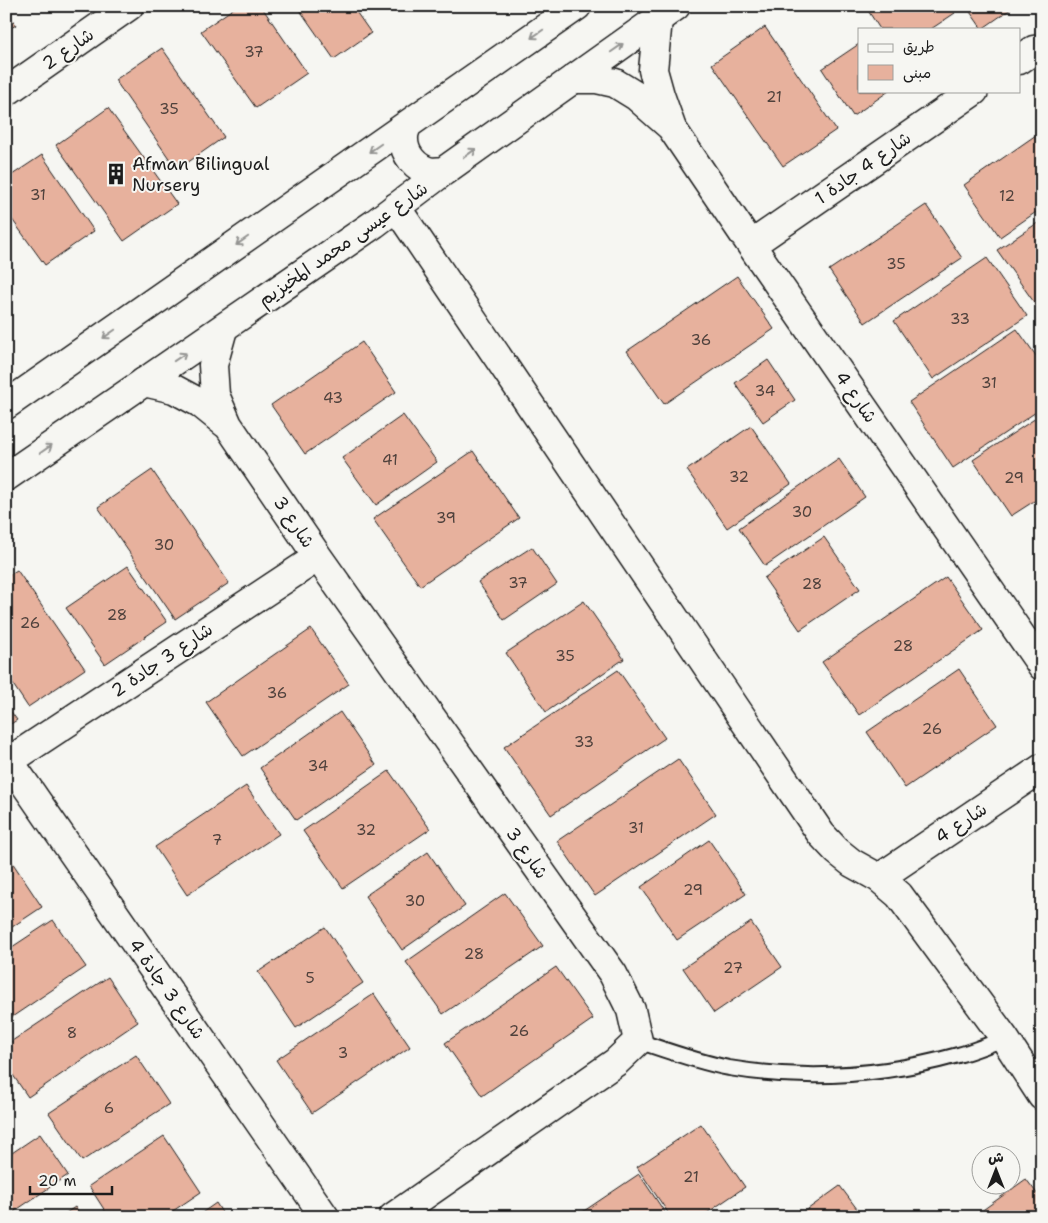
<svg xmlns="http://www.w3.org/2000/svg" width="1048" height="1223" font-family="'Shantell Sans','Playpen Sans Arabic',sans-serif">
<rect width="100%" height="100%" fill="#f6f6f2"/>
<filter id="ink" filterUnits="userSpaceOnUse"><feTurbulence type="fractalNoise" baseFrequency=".02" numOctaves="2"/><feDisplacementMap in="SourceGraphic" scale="10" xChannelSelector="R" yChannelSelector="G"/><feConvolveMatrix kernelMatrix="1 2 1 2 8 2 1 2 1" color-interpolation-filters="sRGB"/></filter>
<g filter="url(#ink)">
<path fill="#e7b19d" stroke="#1c1c1c" d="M 237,6 L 261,6 L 307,73 L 256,108 L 201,31 Z
M 297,6 L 352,6 L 371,33 L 334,59 Z
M 865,6 L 950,6 L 955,13 L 931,29 L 880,29 Z
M 966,6 L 1015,6 L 982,29 Z
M 6,11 L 16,25 L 6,31 Z
M 765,27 L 836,130 L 783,166 L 712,64 Z
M 859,44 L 859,91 L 889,91 L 853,116 L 822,69 Z
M 162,48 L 224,137 L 177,170 L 115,80 Z
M 108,108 L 177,204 L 124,241 L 56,145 Z
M 1036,135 L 1042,143 L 1042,208 L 1000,237 L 964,185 Z
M 42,155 L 94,231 L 45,265 L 6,211 L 6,179 Z
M 926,205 L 962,258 L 865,323 L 829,270 Z
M 1042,220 L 1042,301 L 1036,305 L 997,250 Z
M 987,258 L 1027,316 L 933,379 L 894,321 Z
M 737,276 L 774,329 L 664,404 L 627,351 Z
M 1017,329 L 1042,364 L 1042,408 L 953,468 L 909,402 Z
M 362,342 L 396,392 L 305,454 L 271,405 Z
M 768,360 L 795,400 L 763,422 L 735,383 Z
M 1042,414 L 1042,496 L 1011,516 L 973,460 Z
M 403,415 L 437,462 L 376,505 L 342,458 Z
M 751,426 L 791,484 L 727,528 L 687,470 Z
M 473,451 L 519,518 L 420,586 L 373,519 Z
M 839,459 L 865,497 L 765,566 L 739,528 Z
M 152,470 L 229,583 L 175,619 L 98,507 Z
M 824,537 L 860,589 L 800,630 L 764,578 Z
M 532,547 L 557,584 L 504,620 L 478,582 Z
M 128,566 L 167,622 L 105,664 L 66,608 Z
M 17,570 L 85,669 L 28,707 L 6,674 L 6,577 Z
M 946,577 L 983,630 L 859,715 L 822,662 Z
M 584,601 L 624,659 L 546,712 L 506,653 Z
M 311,629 L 349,684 L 243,756 L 206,702 Z
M 959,669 L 997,725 L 905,788 L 867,732 Z
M 618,670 L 665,738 L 551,815 L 504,747 Z
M 6,705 L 17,720 L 6,727 Z
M 340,712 L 376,765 L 296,820 L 260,768 Z
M 678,759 L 716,814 L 595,896 L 557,841 Z
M 389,771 L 430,829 L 343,888 L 303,831 Z
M 246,786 L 279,834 L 187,895 L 155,847 Z
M 709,840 L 746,894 L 677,940 L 641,887 Z
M 428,852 L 465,906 L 402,950 L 365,896 Z
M 10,859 L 42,907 L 6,931 L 6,862 Z
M 505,893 L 543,946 L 443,1014 L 406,962 Z
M 53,920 L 86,967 L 6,1021 L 6,951 Z
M 751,922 L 782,967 L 714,1013 L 683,968 Z
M 325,927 L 363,983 L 296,1028 L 258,972 Z
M 556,967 L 593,1019 L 482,1096 L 445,1043 Z
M 108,977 L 138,1022 L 28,1097 L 6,1065 L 6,1045 Z
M 374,994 L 410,1047 L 312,1113 L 276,1060 Z
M 136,1055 L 169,1104 L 82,1161 L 49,1113 Z
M 701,1124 L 745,1187 L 701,1217 L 671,1217 L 637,1167 Z
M 40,1134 L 68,1175 L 6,1217 L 6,1157 Z
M 164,1136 L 201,1192 L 164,1217 L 109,1217 L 89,1186 Z
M 639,1174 L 668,1217 L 579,1217 L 578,1215 Z
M 1026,1179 L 1042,1200 L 1042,1217 L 973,1217 Z
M 840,1186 L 863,1217 L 797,1217 Z
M 216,1203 L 225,1217 L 196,1217 Z
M 75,1207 L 82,1217 L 60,1217 Z"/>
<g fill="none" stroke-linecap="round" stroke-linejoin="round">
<g stroke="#1c1c1c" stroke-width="18">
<path id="service" d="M 638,1041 C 668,1051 698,1062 729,1068 C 806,1081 883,1076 958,1055 C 974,1051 989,1044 1005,1039"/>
</g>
<g stroke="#1c1c1c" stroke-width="31">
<path id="minor" d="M 658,19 L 653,70 L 660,95 L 671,126
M 1019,60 L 1034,50 L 1042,49
M 574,79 L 597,79 L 615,83 L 636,96 L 671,127 L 751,245 L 1042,666
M 6,92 L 129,6
M 396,207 L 821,834 L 837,851 L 852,863 L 879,878 L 899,895 L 1005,1039 L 1042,1096
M 751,245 L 974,91
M 223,329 L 213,365 L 215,395 L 228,425 L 318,557 L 613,974 L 631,1010 L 638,1041 L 616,1062 L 393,1217
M 144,382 L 174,389 L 200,403 L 226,424
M 9,761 L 325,1217
M 6,763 L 318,557
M 879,878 L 1042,768"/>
</g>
<g stroke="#1c1c1c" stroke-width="31">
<path id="tertiary" d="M 407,125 C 406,129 404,133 404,137 C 403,154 416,169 432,172 C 436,172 441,171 444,171
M 6,405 L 577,6
M 6,477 L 374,224 L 444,171 L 676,6"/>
</g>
<use href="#service" stroke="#f6f6f2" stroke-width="14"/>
<use href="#minor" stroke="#f6f6f2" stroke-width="28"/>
<use href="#tertiary" stroke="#f6f6f2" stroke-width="28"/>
</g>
<defs><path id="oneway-shaft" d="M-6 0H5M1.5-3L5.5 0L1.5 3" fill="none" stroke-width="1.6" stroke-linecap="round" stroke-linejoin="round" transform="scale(1.25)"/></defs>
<g stroke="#949492">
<use href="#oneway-shaft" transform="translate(537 34) rotate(145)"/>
<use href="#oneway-shaft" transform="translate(617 48) rotate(-35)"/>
<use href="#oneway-shaft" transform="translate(375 148) rotate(145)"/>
<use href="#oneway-shaft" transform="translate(470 153) rotate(-36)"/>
<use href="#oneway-shaft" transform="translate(242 241) rotate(145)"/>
<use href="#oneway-shaft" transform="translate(109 334) rotate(145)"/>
<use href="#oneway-shaft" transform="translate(180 357) rotate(-34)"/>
<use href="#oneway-shaft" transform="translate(46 449) rotate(-35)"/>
</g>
</g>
<defs>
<g id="building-bare" transform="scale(1.725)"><path d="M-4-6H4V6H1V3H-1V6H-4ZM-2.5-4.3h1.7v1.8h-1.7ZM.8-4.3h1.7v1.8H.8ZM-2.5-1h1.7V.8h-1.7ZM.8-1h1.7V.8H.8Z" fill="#1c1c1c" stroke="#f6f6f2" stroke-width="2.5" paint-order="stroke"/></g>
</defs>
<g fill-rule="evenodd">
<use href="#building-bare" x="116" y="174"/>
</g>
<g text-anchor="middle" stroke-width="4" stroke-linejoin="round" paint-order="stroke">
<g font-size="15" fill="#4f413c">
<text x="254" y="57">37</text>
<text x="774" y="102">21</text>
<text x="169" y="114">35</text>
<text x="38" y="200">31</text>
<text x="1007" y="201">12</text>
<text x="896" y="269">35</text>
<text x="960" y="324">33</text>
<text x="701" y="345">36</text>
<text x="989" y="388">31</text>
<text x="765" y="396">34</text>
<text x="333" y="403">43</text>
<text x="390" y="465">41</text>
<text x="739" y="482">32</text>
<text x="1014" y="483">29</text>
<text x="802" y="517">30</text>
<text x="446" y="523">39</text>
<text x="164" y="550">30</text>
<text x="518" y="588">37</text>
<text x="812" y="589">28</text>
<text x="117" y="620">28</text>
<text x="30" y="628">26</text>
<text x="903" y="651">28</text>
<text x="565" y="661">35</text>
<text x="277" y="698">36</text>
<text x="932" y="734">26</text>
<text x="584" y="747">33</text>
<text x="318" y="771">34</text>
<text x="636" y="833">31</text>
<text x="366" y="835">32</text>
<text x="217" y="845">7</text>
<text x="693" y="895">29</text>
<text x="415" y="906">30</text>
<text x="474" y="959">28</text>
<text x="733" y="973">27</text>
<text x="310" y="983">5</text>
<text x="519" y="1036">26</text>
<text x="72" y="1038">8</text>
<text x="343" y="1058">3</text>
<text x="109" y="1113">6</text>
<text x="691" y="1182">21</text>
</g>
<g font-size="18" fill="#1c1c1c" stroke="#f6f6f2">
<text transform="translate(68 49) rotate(-35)" y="6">شارع 2</text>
<text transform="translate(863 168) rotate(-35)" y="6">شارع 4 جادة 1</text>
<text transform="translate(343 244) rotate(-35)" y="6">شارع عيسى محمد المخيزيم</text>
<text transform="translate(856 397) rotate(55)" y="6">شارع 4</text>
<text transform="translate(294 522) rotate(56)" y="6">شارع 3</text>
<text transform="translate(162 660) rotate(-34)" y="6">شارع 3 جادة 2</text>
<text transform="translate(961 823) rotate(-34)" y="6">شارع 4</text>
<text transform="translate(527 853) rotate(55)" y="6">شارع 3</text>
<text transform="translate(167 989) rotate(55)" y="6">شارع 3 جادة 4</text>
</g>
<g font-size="18" fill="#1c1c1c" stroke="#f6f6f2" text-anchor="start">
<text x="132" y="170">Afman Bilingual<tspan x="132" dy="21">Nursery</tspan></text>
</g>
</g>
<rect width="1048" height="1223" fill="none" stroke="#f6f6f2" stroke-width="25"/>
<rect x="12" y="12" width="1023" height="1198" fill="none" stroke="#1c1c1c" stroke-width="2" filter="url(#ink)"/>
<rect x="858" y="28" width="162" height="65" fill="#f6f6f2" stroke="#9f9f9c"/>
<rect x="868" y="44" width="25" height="8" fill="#f6f6f2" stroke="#9f9f9c"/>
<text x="903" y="52" font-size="15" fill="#1c1c1c">طريق</text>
<rect x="868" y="65" width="25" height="15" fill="#e7b19d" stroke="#9f9f9c"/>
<text x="903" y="78" font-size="15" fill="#1c1c1c">مبنى</text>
<g transform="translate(996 1170)"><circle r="24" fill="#f6f6f2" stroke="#9f9f9c"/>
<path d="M0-4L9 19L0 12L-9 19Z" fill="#1c1c1c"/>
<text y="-8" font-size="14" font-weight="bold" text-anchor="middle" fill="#1c1c1c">ش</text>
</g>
<path d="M30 1186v8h82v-8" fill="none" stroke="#1c1c1c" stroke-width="2.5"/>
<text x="38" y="1186" font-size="15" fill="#1c1c1c" stroke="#f6f6f2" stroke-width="4" paint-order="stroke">20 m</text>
</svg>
